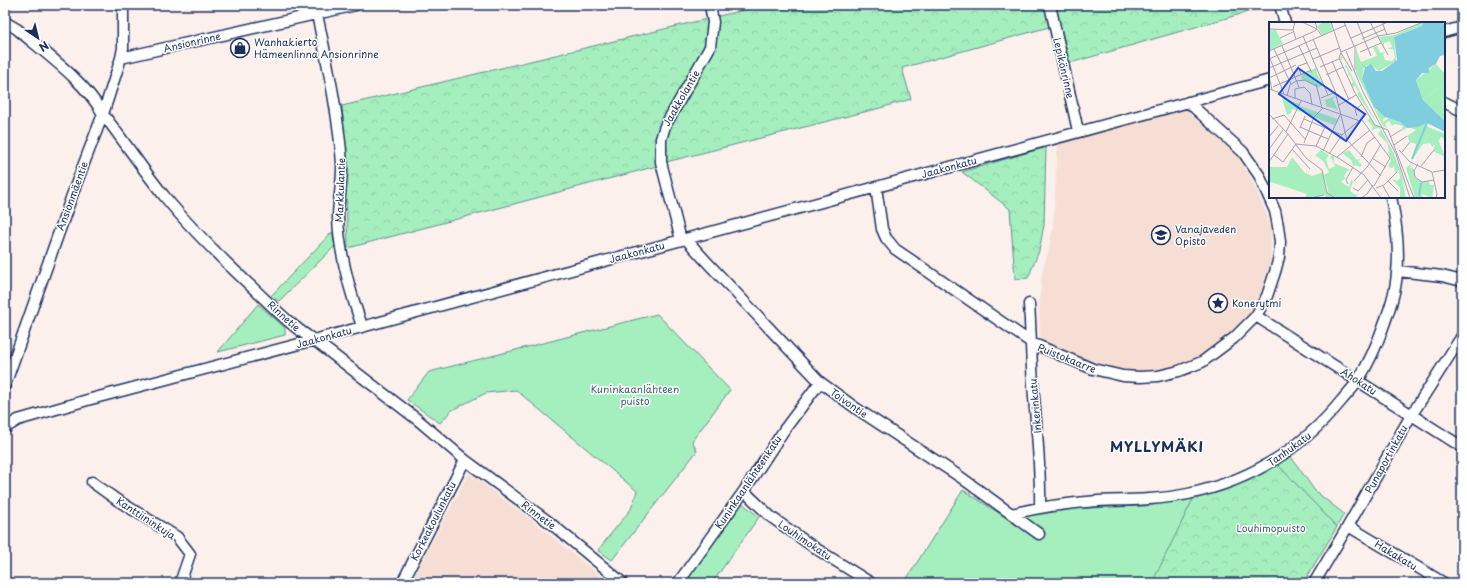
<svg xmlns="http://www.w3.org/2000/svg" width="1467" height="588" font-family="'Playpen Sans',sans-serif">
<defs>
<pattern id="forest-crowns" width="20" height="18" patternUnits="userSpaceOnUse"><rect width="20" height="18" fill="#a5efbe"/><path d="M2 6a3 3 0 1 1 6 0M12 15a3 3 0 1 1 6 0" fill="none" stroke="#8dcda6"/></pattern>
</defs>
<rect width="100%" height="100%" fill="#fbf0ec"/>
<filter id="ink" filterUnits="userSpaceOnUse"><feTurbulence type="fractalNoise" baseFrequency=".025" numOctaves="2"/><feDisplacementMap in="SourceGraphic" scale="8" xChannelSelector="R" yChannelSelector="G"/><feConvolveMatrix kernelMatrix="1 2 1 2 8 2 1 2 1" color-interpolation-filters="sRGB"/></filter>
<g filter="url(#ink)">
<path fill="#f6ded5" d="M 1185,109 L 1237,156 L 1251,178 L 1266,213 L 1271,228 L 1271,258 L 1261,293 L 1251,312 L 1232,332 L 1215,347 L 1197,358 L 1176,367 L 1157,371 L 1139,373 L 1092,364 L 1046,342 L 1040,336 L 1039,306 L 1042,272 L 1048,252 L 1053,228 L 1058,143 Z
M 469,473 L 533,521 L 609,583 L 410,583 Z"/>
<path fill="#a5efbe" stroke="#608f8e" d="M 332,232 L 335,246 L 279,301 L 270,297 Z
M 258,304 L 285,328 L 285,335 L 218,352 Z
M 657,314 L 730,390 L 692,441 L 697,451 L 612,560 L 598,550 L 631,509 L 637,491 L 516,390 L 486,393 L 452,410 L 440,423 L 407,400 L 429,372 Z
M 1289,454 L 1315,491 L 1344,514 L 1303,583 L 904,583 L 963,490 L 1008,519 L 1061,509 L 1145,506 L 1193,499 L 1233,484 L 1277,464 Z
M 742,503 L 759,517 L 712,583 L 685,583 Z"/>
<path fill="url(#forest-crowns)" stroke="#608f8e" d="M 765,5 L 1272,5 L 1070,63 L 1060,24 L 1049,27 L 902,68 L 911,99 L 880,108 L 670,161 L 657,166 L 348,248 L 346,195 L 347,169 L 342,106 Z
M 1046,147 L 1044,225 L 1039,251 L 1028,278 L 1015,279 L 1010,209 L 962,172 Z
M 1277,464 L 1337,527 L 1303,583 L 1152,583 L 1193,499 L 1233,484 Z"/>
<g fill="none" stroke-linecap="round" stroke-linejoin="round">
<g stroke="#1b2f5e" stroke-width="13">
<path id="minor" d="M 315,5 C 326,57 338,110 342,163 C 343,181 338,199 338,217 C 339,254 350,292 362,326
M 1050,5 L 1078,131
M 1280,5 L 1285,23
M 5,22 L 17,29 C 46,54 85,81 103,114 C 124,141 143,170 165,197 C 192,230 223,260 254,289 C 273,307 292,327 314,340 L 418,420 L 465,460 L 549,522 L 623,583
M 1444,32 L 1462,27
M 121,58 L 356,5
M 1444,102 L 1462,111
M 876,187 L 882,229 L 886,238 L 895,249 L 1032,343 L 1093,369 L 1123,376 L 1140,377 L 1158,376 L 1179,371 L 1202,362 L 1234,338 L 1256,316 L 1267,296 L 1275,272 L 1279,257 L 1280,242 L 1278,226 L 1275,211 L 1259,175 L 1243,152 L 1188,102
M 686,239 L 705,260 L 820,382 L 857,409 L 959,476 L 1039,534
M 681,240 L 661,162 L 661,139 L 665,126 L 710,47 L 713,22 L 710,5
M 1398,271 L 1442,276 L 1462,281
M 1029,304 C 1031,331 1031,358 1033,384 C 1036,425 1041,466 1040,507
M 1256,316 L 1462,447
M 5,385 L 75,187 L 103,114 L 121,58 L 123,48 L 123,5
M 5,428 L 18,420 L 91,399 L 314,340 L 1270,80
M 92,482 L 117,500 L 177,537 L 190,554 L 180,583
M 744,491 L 771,517 L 815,548 L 871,583
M 1011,514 C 1040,507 1068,503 1098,501 C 1128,500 1158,500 1188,494 C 1250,481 1302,449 1342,400 C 1348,393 1354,387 1359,379 C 1368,364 1376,347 1382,330 C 1389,311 1396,292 1397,272 C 1400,247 1396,221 1391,197
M 1348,526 L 1444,583
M 402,583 L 465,460
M 678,583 L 744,491 L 784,430 L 820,382
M 1314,583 L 1348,526 L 1409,419 L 1462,336"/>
</g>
<use href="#minor" stroke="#fff" stroke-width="10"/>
</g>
</g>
<defs>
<g id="shop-ring" transform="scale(1)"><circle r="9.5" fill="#fff" stroke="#1b2f5e" stroke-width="1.5"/><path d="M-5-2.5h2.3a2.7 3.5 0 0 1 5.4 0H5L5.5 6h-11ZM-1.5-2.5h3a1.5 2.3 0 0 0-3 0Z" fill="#1b2f5e"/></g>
<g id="school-ring" transform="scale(1)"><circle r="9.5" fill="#fff" stroke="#1b2f5e" stroke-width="1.5"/><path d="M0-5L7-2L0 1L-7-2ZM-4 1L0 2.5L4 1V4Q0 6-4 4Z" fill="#1b2f5e"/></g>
<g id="sight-ring" transform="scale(1)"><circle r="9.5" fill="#fff" stroke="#1b2f5e" stroke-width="1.5"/><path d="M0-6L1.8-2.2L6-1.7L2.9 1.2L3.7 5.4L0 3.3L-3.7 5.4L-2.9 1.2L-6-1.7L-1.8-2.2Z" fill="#1b2f5e"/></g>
</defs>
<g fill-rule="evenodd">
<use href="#shop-ring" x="240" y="48"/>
<use href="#school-ring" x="1161" y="235"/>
<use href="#sight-ring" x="1218" y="303"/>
</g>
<g text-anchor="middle" stroke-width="3" stroke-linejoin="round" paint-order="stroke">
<g font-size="10" fill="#1b2f5e" stroke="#fff">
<text transform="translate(192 42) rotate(-13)" y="4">Ansionrinne</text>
<text transform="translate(1064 68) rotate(77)" y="4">Lepikönrinne</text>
<text transform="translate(681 98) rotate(-60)" y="4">Jaakkolantie</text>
<text transform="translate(949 167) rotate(-15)" y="4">Jaakonkatu</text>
<text transform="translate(340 190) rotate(-88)" y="4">Markkulantie</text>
<text transform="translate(72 196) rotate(-70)" y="4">Ansionmäentie</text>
<text transform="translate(637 252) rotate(-15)" y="4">Jaakonkatu</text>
<text transform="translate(284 316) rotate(42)" y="4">Rinnetie</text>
<text transform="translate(324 337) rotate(-15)" y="4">Jaakonkatu</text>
<text transform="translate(1067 358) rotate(22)" y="4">Puistokaarre</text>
<text transform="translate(1359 381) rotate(33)" y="4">Ahokatu</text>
<text transform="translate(849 403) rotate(35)" y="4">Toivontie</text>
<text transform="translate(1035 406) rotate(-95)" y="4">Inkerinkatu</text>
<text transform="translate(1289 449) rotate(-36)" y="4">Tanhukatu</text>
<text transform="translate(1386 459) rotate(-61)" y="4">Punaportinkatu</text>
<text transform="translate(748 482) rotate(-56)" y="4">Kuninkaanlähteenkatu</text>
<text transform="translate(539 515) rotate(37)" y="4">Rinnetie</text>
<text transform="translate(146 518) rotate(33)" y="4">Kanttiininkuja</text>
<text transform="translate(433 521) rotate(-63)" y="4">Korkeakoulunkatu</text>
<text transform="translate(805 540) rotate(34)" y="4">Louhimokatu</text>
<text transform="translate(1396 555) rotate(31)" y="4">Hakakatu</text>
</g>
<g font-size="10" fill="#1b2f5e" stroke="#fff" text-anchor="start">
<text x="254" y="46">Wanhakierto<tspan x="254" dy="12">Hämeenlinna Ansionrinne</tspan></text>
<text x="1175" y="233">Vanajaveden<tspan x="1175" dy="12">Opisto</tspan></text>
<text x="1232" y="307">Konerytmi</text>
</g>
<g font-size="10" fill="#3e5f76" stroke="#fff">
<text x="635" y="393">Kuninkaanlähteen<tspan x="635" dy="12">puisto</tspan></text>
<text x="1271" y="532">Louhimopuisto</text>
</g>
<g font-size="14" font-weight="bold" letter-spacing="1" fill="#1b2f5e" stroke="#fff">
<text x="1157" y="452">MYLLYMÄKI</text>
</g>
</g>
<g transform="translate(1269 22)">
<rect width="176" height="176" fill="#fbf0ec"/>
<path d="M 154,0 L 153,4 L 125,15 L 127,39 L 110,49 L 102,43 L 95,44 L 93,57 L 107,88 L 118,94 L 113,98 L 114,100 L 120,96 L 131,100 L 138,106 L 140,104 L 149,105 L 158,101 L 157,104 L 176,112 L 176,117 L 172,115 L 170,118 L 159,113 L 156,120 L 161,121 L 154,122 L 143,138 L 147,122 L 141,120 L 138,114 L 147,108 L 140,105 L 132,109 L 134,104 L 126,102 L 123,104 L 120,99 L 116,102 L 121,110 L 122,114 L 119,106 L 114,104 L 87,51 L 87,26 L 92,40 L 108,34 L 104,25 L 108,24 L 111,31 L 117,30 L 119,33 L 117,30 L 114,32 L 116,38 L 123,39 L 126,36 L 124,27 L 118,27 L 123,25 L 121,19 L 115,21 L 115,24 L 110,15 L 126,13 ZM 0,8 L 7,8 L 14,22 L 1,28 ZM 72,33 L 100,87 L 110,104 L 88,72 L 90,70 L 86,64 L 84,65 L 82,62 L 84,60 L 81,53 L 78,54 L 80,52 L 77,45 L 75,45 L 77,43 L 74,37 L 71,38 ZM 47,46 L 48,52 L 55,63 L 49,66 L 33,57 L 32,53 ZM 176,61 L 176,99 L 154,78 ZM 67,74 L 64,77 L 69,88 L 57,84 L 56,78 ZM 100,93 L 106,103 L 111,105 L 124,130 L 131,147 L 134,157 L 139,176 L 130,148 L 126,151 L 125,144 L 123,146 L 119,144 L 122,138 L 119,130 L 120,129 L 118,121 L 109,112 L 112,108 L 109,106 L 102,108 L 104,105 L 99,99 L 96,101 L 101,96 ZM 80,128 L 88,138 L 92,136 L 89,139 L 93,143 L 91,145 L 86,143 L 84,145 L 83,139 L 73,131 ZM 143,141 L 141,145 L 146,148 L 145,155 L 153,160 L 160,159 L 161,163 L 165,163 L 163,176 L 153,172 L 154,176 L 146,176 L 137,146 Z" fill="#a5efbe"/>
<path d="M 13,76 L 30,82 L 30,84 L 69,97 L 65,103 L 27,88 L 23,87 L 22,91 L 18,93 ZM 151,106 L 152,109 L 147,122 L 140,113 ZM 159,113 L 169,117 L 176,135 L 164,129 L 166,122 L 163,125 L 161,121 L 156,120 ZM 52,128 L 60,133 L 57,137 L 60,147 L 66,144 L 61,134 L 65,134 L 65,141 L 81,148 L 78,149 L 75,155 L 77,156 L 72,160 L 80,165 L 82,158 L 84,159 L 81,169 L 87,173 L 89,171 L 87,176 L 57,176 L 56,173 L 36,176 L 38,172 L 2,160 L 0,163 L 0,145 L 18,145 L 23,135 L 36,151 L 43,154 L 54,150 L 57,168 L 60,172 L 55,153 L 60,150 L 54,139 L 46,133 ZM 130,148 L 132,153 L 137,176 L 131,175 L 131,166 L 123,157 L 128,159 L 131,156 Z" fill="#a5efbe"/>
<path d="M 51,0 L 61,0 L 64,8 L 53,13 L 48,4 L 52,2 Z" fill="#a5efbe"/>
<path d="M 167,42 L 176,52 L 176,61 L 154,78 L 147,58 Z" fill="#a5efbe"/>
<path d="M 154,0 L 173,0 L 176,3 L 176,33 L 171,34 L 167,42 L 160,46 L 160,51 L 153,51 L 147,58 L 154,78 L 176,99 L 176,110 L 158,101 L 149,105 L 138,106 L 131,100 L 116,95 L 105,85 L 93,57 L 96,46 L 92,41 L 97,45 L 102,42 L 107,49 L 113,49 L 128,38 L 125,15 L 153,4 Z" fill="#7fcdde"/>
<path fill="none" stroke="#7fcdde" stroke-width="2" d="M 143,137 L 158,101M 150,174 L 152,161"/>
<path fill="none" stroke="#a1a3b3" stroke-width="1" d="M 26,0 L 24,8 L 27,17M 33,0 L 48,7 L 53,14M 62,0 L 72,30M 75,0 L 85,24M 88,0 L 102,34M 101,0 L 119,33M 113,0 L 118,13M 0,7 L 24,8M 34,14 L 59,73M 11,16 L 24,10M 82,16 L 119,0M 44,17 L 66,69 L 78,118 L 112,154M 93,17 L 116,7M 13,24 L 30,65M 30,24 L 43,51M 5,27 L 22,62M 0,29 L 46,9 L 48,6 L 46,0M 77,29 L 94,70 L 127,132 L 141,176M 72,30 L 70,36 L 86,71 L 106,103 L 119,108 L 145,176M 72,30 L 109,14 L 127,11 L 154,0M 91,30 L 112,21M 72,31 L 83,49M 0,34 L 15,72M 0,37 L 77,3M 44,37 L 70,26M 63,39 L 80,78M 51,45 L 70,37M 0,46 L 48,26M 86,48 L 86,24M 32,52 L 29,44 L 38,41M 57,53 L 74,45M 0,54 L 3,68M 0,56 L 27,43M 47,62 L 53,86M 4,65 L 42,48M 0,67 L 91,99M 18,74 L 21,63 L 27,59 L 36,58 L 47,64M 52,76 L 67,70M 26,77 L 26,67 L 35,65 L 41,71 L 43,83M 70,83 L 87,73M 0,92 L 19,112 L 0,140M 88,94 L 86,88 L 93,82M 3,97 L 15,93 L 36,117M 35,97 L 73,113M 93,98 L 121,136 L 105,164M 31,105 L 59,117M 31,106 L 36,94M 17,110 L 32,79M 19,112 L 37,136 L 53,148 L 58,171 L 66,176M 0,115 L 9,104M 121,115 L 132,108M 35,121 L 45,95 L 54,86M 27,122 L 47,124 L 71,137 L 95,153 L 112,176M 125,123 L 138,114M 47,124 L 56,105M 1,126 L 14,108M 23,127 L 41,147M 130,128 L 141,140 L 163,150 L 168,172 L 167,176M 54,129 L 71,93M 133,130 L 141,120M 60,132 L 73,113 L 98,92M 5,133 L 14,140 L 27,122M 68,135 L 101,108M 92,135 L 98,121 L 106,115M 103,136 L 117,145M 149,142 L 145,149 L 146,155 L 153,160 L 165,158M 152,144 L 165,128M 164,150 L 176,148M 85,159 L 99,144 L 112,122M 119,159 L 129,169M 79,162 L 77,158 L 84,145M 114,164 L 121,176M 84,166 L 89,169 L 99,158M 107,166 L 115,163 L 128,150M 41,176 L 55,173M 92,176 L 98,172 L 104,163"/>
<path fill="#1d4ed8" fill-opacity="0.15" stroke="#1d4ed8" stroke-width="2" d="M 29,46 L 96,92 L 77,119 L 10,72 Z"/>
<rect width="176" height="176" fill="none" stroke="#1b2f5e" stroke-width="2"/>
</g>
<rect width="1467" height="588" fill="none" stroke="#fff" stroke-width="20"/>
<rect x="10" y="10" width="1447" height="568" fill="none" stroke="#1b2f5e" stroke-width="1.5" filter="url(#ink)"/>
<g transform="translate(38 38) rotate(145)" stroke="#ffffff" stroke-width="3" paint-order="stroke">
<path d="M0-3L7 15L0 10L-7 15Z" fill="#1b2f5e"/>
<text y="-6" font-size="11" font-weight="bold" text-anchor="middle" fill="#1b2f5e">N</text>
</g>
</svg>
